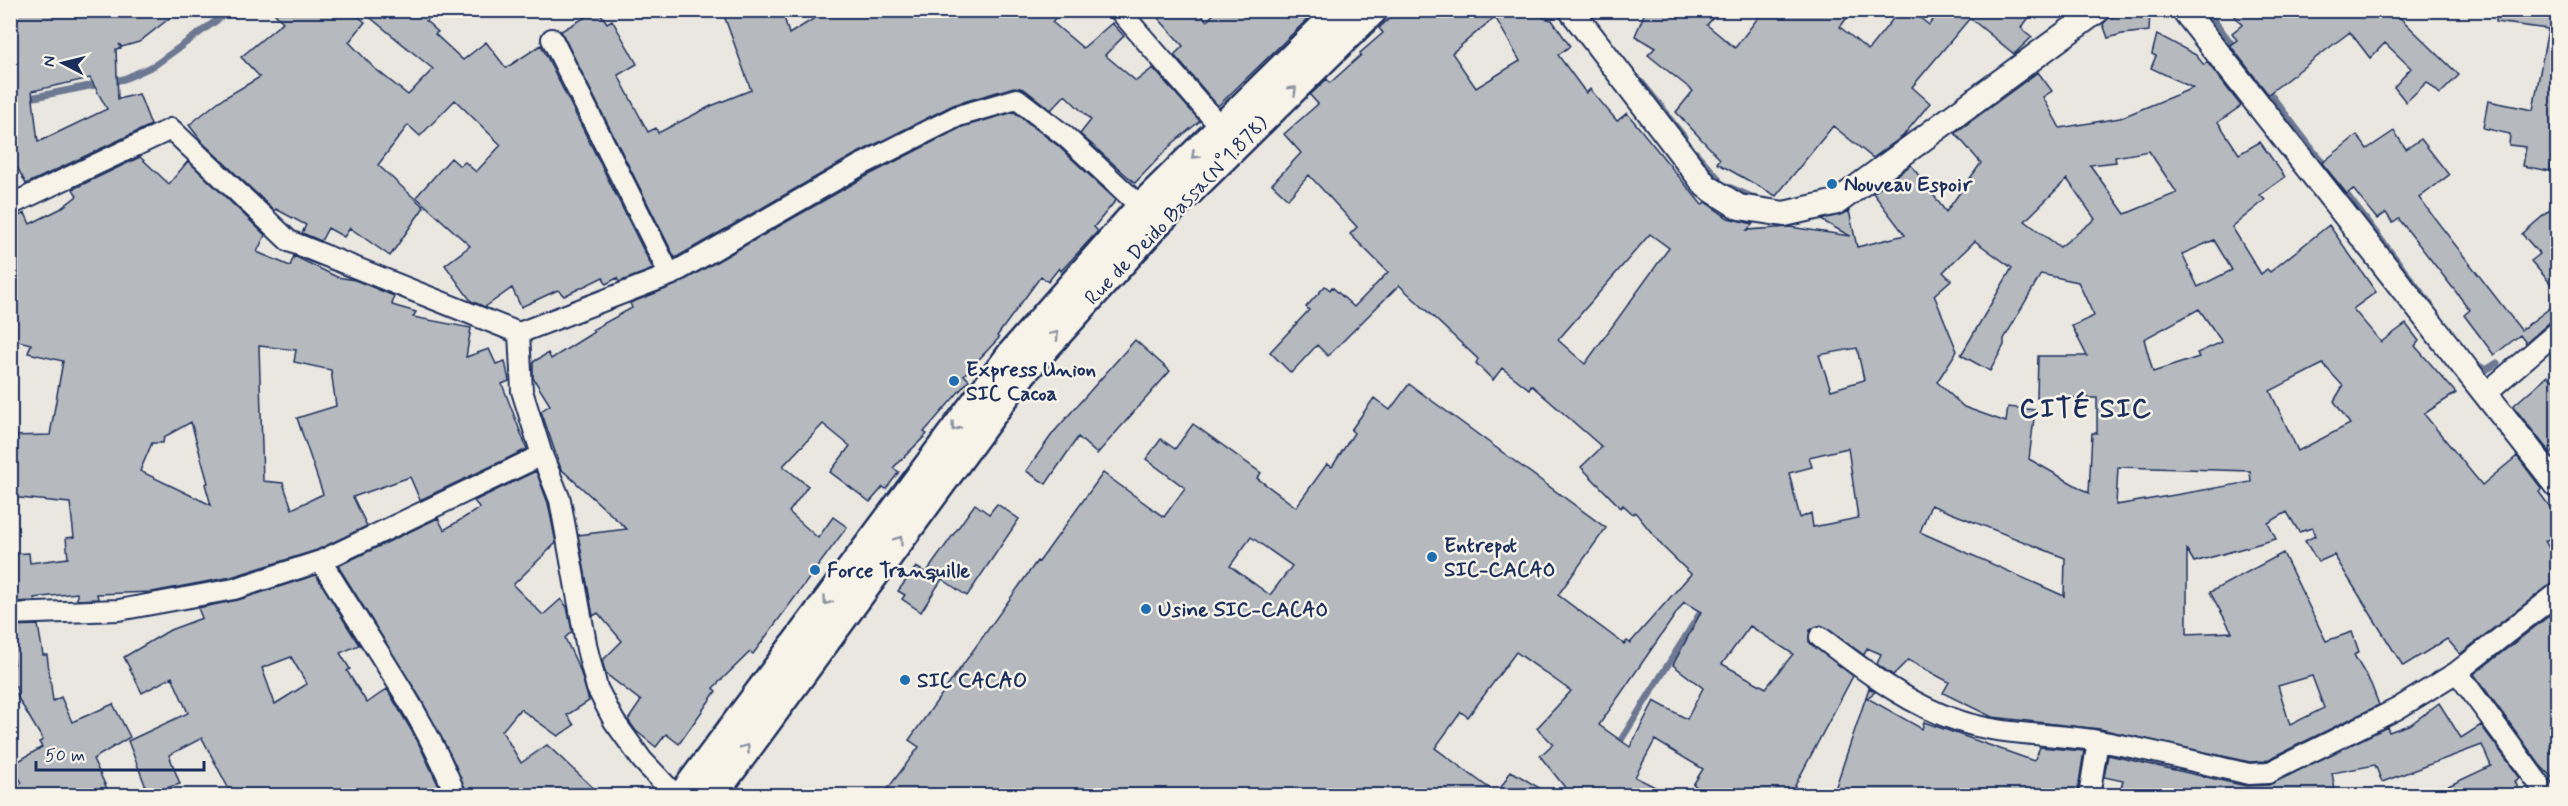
<svg xmlns="http://www.w3.org/2000/svg" width="2568" height="806" font-family="Mynerve,sans-serif">
<rect width="100%" height="100%" fill="#eae7e0"/>
<filter id="ink" filterUnits="userSpaceOnUse"><feTurbulence type="fractalNoise" baseFrequency=".0167" numOctaves="2"/><feDisplacementMap in="SourceGraphic" scale="12" xChannelSelector="R" yChannelSelector="G"/><feConvolveMatrix kernelMatrix="1 2 1 2 8 2 1 2 1" color-interpolation-filters="sRGB"/></filter>
<g filter="url(#ink)">
<g fill="none" stroke-linecap="round" stroke-linejoin="round">
<path stroke="#6d7892" stroke-width="7" d="M 2206,10 L 2237,51
M 1642,83 L 1667,114
M 2264,86 L 2430,304
M 25,99 L 124,79 L 155,65 L 231,10
M 1669,118 L 1684,137
M 1696,153 L 1718,178
M 1731,188 L 1754,198
M 2474,363 L 2486,370 L 2497,363
M 1616,748 L 1704,607"/>
</g>
<path fill="#b6babf" stroke="#1b2f5e" stroke-width="1.5" fill-rule="evenodd" d="M 10,10 L 180,10 L 139,42 L 122,47 L 119,44 L 121,48 L 116,49 L 118,99 L 139,94 L 151,125 L 26,184 L 10,153 ZM 90,78 L 107,109 L 38,142 L 32,91 Z
M 271,10 L 350,10 L 365,22 L 349,42 L 373,67 L 408,95 L 433,69 L 361,10 L 436,10 L 426,21 L 438,32 L 435,34 L 463,60 L 486,42 L 506,68 L 541,45 L 653,269 L 619,282 L 617,278 L 606,284 L 603,277 L 564,296 L 558,290 L 521,307 L 512,288 L 485,307 L 471,301 L 445,265 L 470,246 L 416,197 L 451,158 L 460,166 L 465,162 L 476,172 L 501,145 L 455,100 L 420,136 L 408,125 L 378,165 L 424,207 L 390,256 L 350,228 L 344,237 L 328,228 L 321,241 L 302,233 L 306,225 L 276,209 L 275,211 L 203,143 L 189,125 L 219,101 L 260,77 L 241,57 L 283,22 Z
M 598,10 L 607,23 L 612,20 L 637,64 L 618,75 L 648,132 L 656,128 L 658,133 L 711,106 L 751,90 L 722,10 L 782,10 L 789,34 L 828,10 L 1062,10 L 1052,22 L 1083,48 L 1112,23 L 1124,36 L 1105,55 L 1136,81 L 1153,68 L 1200,121 L 1173,143 L 1135,183 L 1080,134 L 1091,120 L 1065,95 L 1051,110 L 1024,89 L 1014,87 L 953,105 L 854,155 L 675,258 L 561,31 Z
M 1151,10 L 1198,10 L 1207,21 L 1217,10 L 1317,10 L 1218,106 L 1174,55 L 1183,46 Z
M 1399,10 L 1540,10 L 1544,18 L 1552,20 L 1570,46 L 1558,55 L 1586,93 L 1590,89 L 1617,121 L 1627,113 L 1702,205 L 1705,202 L 1728,218 L 1753,224 L 1747,230 L 1790,227 L 1850,236 L 1821,220 L 1849,211 L 1857,247 L 1905,235 L 1873,193 L 1911,165 L 1946,212 L 1981,163 L 1955,133 L 2038,72 L 2052,91 L 2043,97 L 2060,128 L 2120,118 L 2193,88 L 2151,68 L 2156,56 L 2152,54 L 2157,34 L 2196,55 L 2204,65 L 2207,62 L 2241,106 L 2218,122 L 2239,154 L 2260,142 L 2285,177 L 2260,195 L 2265,200 L 2232,227 L 2261,274 L 2267,269 L 2270,272 L 2329,225 L 2376,292 L 2353,309 L 2381,342 L 2406,324 L 2419,341 L 2415,346 L 2456,393 L 2424,414 L 2482,485 L 2517,456 L 2542,489 L 2539,492 L 2558,518 L 2558,533 L 2545,541 L 2558,564 L 2558,581 L 2551,584 L 2460,654 L 2447,639 L 2403,666 L 2334,555 L 2318,562 L 2305,541 L 2315,536 L 2312,528 L 2299,532 L 2287,512 L 2268,523 L 2276,539 L 2194,562 L 2187,550 L 2187,634 L 2232,632 L 2210,592 L 2283,553 L 2326,641 L 2352,632 L 2359,652 L 2354,655 L 2371,684 L 2379,705 L 2265,761 L 2250,762 L 2100,729 L 1992,717 L 1943,693 L 1949,682 L 1908,660 L 1893,675 L 1877,664 L 1881,654 L 1867,648 L 1864,655 L 1821,625 L 1810,630 L 1809,642 L 1853,676 L 1790,795 L 1714,795 L 1693,785 L 1703,769 L 1655,740 L 1635,777 L 1671,795 L 1571,795 L 1540,756 L 1553,744 L 1537,728 L 1571,691 L 1516,652 L 1468,717 L 1461,712 L 1435,748 L 1497,794 L 1511,771 L 1551,795 L 883,795 L 919,747 L 909,740 L 1037,561 L 1039,562 L 1103,473 L 1164,517 L 1185,488 L 1146,459 L 1161,439 L 1175,449 L 1193,424 L 1261,473 L 1257,478 L 1296,507 L 1327,464 L 1332,467 L 1354,433 L 1351,430 L 1374,398 L 1390,410 L 1409,384 L 1606,528 L 1558,595 L 1624,644 L 1627,641 L 1630,643 L 1691,574 L 1663,547 L 1635,512 L 1633,514 L 1623,505 L 1621,508 L 1581,467 L 1602,447 L 1531,385 L 1529,389 L 1502,368 L 1493,380 L 1476,363 L 1478,359 L 1399,285 L 1328,356 L 1317,345 L 1291,373 L 1270,352 L 1309,310 L 1306,307 L 1325,286 L 1330,290 L 1332,287 L 1354,307 L 1388,272 L 1350,234 L 1357,227 L 1309,175 L 1288,199 L 1272,184 L 1301,153 L 1284,134 L 1318,104 L 1310,95 L 1327,79 L 1330,83 L 1361,55 L 1360,53 L 1383,33 L 1379,28 ZM 1495,17 L 1520,61 L 1476,88 L 1452,53 ZM 2149,151 L 2177,193 L 2125,214 L 2090,165 L 2116,162 L 2115,157 ZM 2067,179 L 2095,219 L 2060,247 L 2025,221 ZM 1650,234 L 1669,248 L 1585,364 L 1558,340 ZM 2214,240 L 2232,270 L 2198,287 L 2182,254 ZM 1975,241 L 2012,268 L 1961,355 L 1990,371 L 2004,345 L 2004,339 L 2041,274 L 2078,282 L 2094,316 L 2072,326 L 2087,356 L 2038,356 L 2037,398 L 2097,398 L 2097,433 L 2092,433 L 2089,493 L 2029,459 L 2035,410 L 2008,407 L 2006,422 L 1964,407 L 1937,382 L 1957,351 L 1934,295 L 1951,280 L 1943,272 ZM 2199,309 L 2222,342 L 2197,353 L 2199,357 L 2153,372 L 2144,339 ZM 1857,348 L 1864,380 L 1831,390 L 1819,355 ZM 2323,364 L 2343,386 L 2334,401 L 2350,424 L 2298,451 L 2270,391 ZM 1848,448 L 1858,518 L 1813,527 L 1811,513 L 1800,518 L 1789,473 L 1812,467 L 1809,457 ZM 2118,467 L 2250,471 L 2251,482 L 2116,505 ZM 1931,505 L 2065,558 L 2064,596 L 1920,532 ZM 1251,537 L 1292,566 L 1270,595 L 1230,566 ZM 1684,602 L 1701,612 L 1673,665 L 1703,688 L 1687,719 L 1654,701 L 1630,747 L 1599,725 ZM 1750,626 L 1793,654 L 1766,688 L 1722,664 ZM 2312,676 L 2324,708 L 2290,725 L 2278,686 Z
M 1646,10 L 1720,10 L 1707,25 L 1735,48 L 1764,10 L 1853,10 L 1840,27 L 1868,50 L 1900,10 L 1910,10 L 1929,25 L 1941,10 L 2035,10 L 2021,28 L 2032,37 L 2014,54 L 1970,18 L 1912,87 L 1930,103 L 1903,136 L 1873,158 L 1833,126 L 1776,196 L 1717,163 L 1720,159 L 1676,112 L 1693,91 L 1648,55 L 1655,48 L 1635,36 Z
M 2150,10 L 2149,31 L 2122,34 L 2108,38 L 2103,24 L 2110,17 L 2118,15 L 2118,12 Z
M 2230,10 L 2392,10 L 2459,75 L 2440,94 L 2427,82 L 2406,102 L 2394,87 L 2411,68 L 2385,43 L 2370,58 L 2350,32 L 2268,94 L 2230,45 L 2237,40 L 2232,33 L 2242,25 Z
M 2497,10 L 2558,10 L 2558,140 L 2555,140 L 2550,171 L 2523,166 L 2526,147 L 2509,145 L 2510,134 L 2483,128 L 2488,101 L 2533,110 L 2548,29 L 2496,22 Z
M 1014,112 L 1057,145 L 1116,200 L 1094,227 L 1098,231 L 1061,271 L 1059,268 L 1048,282 L 1041,276 L 997,336 L 999,338 L 964,375 L 969,380 L 924,432 L 927,434 L 893,468 L 899,472 L 886,489 L 883,487 L 870,502 L 830,472 L 850,446 L 823,424 L 783,466 L 808,486 L 789,512 L 818,538 L 833,517 L 847,527 L 753,654 L 750,652 L 713,688 L 716,691 L 679,744 L 666,734 L 656,747 L 636,731 L 628,720 L 641,701 L 606,674 L 602,661 L 622,641 L 598,613 L 593,616 L 578,535 L 627,529 L 561,469 L 541,411 L 550,405 L 533,378 L 533,362 L 548,353 L 551,359 L 594,332 L 592,330 L 632,308 L 630,303 L 676,285 L 865,177 L 962,127 Z
M 2394,131 L 2406,149 L 2421,139 L 2449,175 L 2419,198 L 2521,330 L 2558,302 L 2558,319 L 2550,322 L 2526,343 L 2520,335 L 2494,355 L 2464,315 L 2470,310 L 2399,219 L 2393,223 L 2386,213 L 2377,219 L 2353,189 L 2347,194 L 2322,163 L 2357,135 L 2367,149 Z
M 140,157 L 169,184 L 188,161 L 265,235 L 257,252 L 290,266 L 294,256 L 337,277 L 355,280 L 394,296 L 392,305 L 416,312 L 413,317 L 471,328 L 466,357 L 489,349 L 496,364 L 505,361 L 509,381 L 502,384 L 527,449 L 420,500 L 410,477 L 353,497 L 367,526 L 317,550 L 231,577 L 152,592 L 97,594 L 98,599 L 77,600 L 77,593 L 34,598 L 35,601 L 10,602 L 10,554 L 29,553 L 30,563 L 68,558 L 66,538 L 74,537 L 70,503 L 10,497 L 10,436 L 50,435 L 63,361 L 28,353 L 31,344 L 10,339 L 10,220 L 25,213 L 30,224 L 60,209 L 77,196 L 73,189 ZM 259,346 L 296,350 L 294,362 L 331,370 L 336,406 L 297,418 L 323,494 L 292,509 L 283,483 L 263,481 ZM 191,422 L 208,483 L 205,484 L 211,505 L 140,471 L 152,443 L 163,443 L 164,437 Z
M 2558,203 L 2558,292 L 2531,261 L 2540,254 L 2522,234 Z
M 1135,340 L 1170,371 L 1097,454 L 1078,437 L 1046,484 L 1026,471 L 1053,433 Z
M 2547,376 L 2558,385 L 2558,446 L 2551,454 L 2513,406 Z
M 536,471 L 548,503 L 556,543 L 513,585 L 543,615 L 561,599 L 567,607 L 572,631 L 565,638 L 580,670 L 589,701 L 567,715 L 574,725 L 558,736 L 520,709 L 502,731 L 521,763 L 547,745 L 601,795 L 468,795 L 453,760 L 421,699 L 338,566 L 438,518 L 444,530 L 480,508 L 474,501 Z
M 975,504 L 989,514 L 997,504 L 1019,519 L 967,596 L 942,579 L 921,612 L 902,599 L 905,595 L 898,591 L 916,567 L 926,573 Z
M 316,575 L 359,645 L 340,653 L 350,669 L 347,671 L 367,703 L 387,689 L 417,740 L 443,795 L 232,795 L 202,738 L 169,755 L 180,784 L 169,787 L 172,795 L 149,795 L 128,741 L 188,713 L 172,677 L 142,693 L 124,657 L 170,630 L 202,618 L 198,608 L 238,600 ZM 291,657 L 307,684 L 275,704 L 262,668 Z
M 2558,609 L 2558,784 L 2540,765 L 2474,674 Z
M 38,625 L 43,655 L 47,655 L 53,701 L 61,697 L 72,722 L 113,704 L 130,737 L 93,759 L 110,795 L 10,795 L 10,791 L 22,783 L 12,765 L 42,747 L 39,742 L 43,740 L 18,698 L 16,686 L 10,686 L 10,669 L 14,668 L 10,626 Z
M 1869,688 L 1875,692 L 1867,698 L 1922,729 L 1924,722 L 2034,761 L 2040,747 L 2084,751 L 2077,795 L 1833,795 Z
M 2439,703 L 2461,738 L 2481,725 L 2520,778 L 2515,781 L 2521,795 L 2429,795 L 2491,766 L 2482,745 L 2382,782 L 2375,765 L 2332,773 L 2336,795 L 2119,795 L 2123,781 L 2104,777 L 2108,755 L 2246,786 L 2269,785 L 2387,727 L 2389,732 L 2411,724 Z"/>
<g fill="none" stroke-linecap="round" stroke-linejoin="round">
<g stroke="#1b2f5e" stroke-width="24">
<path id="minor" d="M 1119,10 L 1229,137
M 552,39 L 670,275
M 10,205 L 171,129 L 289,241 L 519,333 L 670,275 L 859,166 L 958,116 L 1017,99 L 1065,136 L 1141,207
M 519,333 L 522,391 L 542,455 L 560,500 L 587,649 L 597,688 L 614,721 L 642,760 L 676,796
M 2486,393 L 2558,331
M 321,561 C 367,638 423,712 456,796
M 10,614 L 119,610 L 234,589 L 321,561 L 542,455
M 1820,637 C 1863,669 1906,704 1959,721 C 2004,736 2052,733 2098,741 C 2149,749 2199,763 2249,774 L 2268,773 L 2397,709 L 2457,672 L 2558,593
M 2457,672 L 2548,796
M 2089,796 L 2098,741"/>
</g>
<g stroke="#1b2f5e" stroke-width="28">
<path id="tertiary" d="M 1571,10 L 1706,186 L 1739,207 L 1784,214 L 1837,202 L 2098,10
M 2184,10 L 2558,486"/>
</g>
<g stroke="#1b2f5e" stroke-width="33">
<path id="secondary" d="M 682,796 L 1011,355 L 1141,207 L 1341,10
M 712,796 L 1022,373 L 1157,223 L 1373,10"/>
</g>
<use href="#minor" stroke="#f7f3e8" stroke-width="20"/>
<use href="#tertiary" stroke="#f7f3e8" stroke-width="24"/>
<use href="#secondary" stroke="#f7f3e8" stroke-width="28"/>
</g>
<defs><path id="oneway-chevron" d="M-2-3.5L2.5 0L-2 3.5" fill="none" stroke-width="1.6" stroke-linecap="round" stroke-linejoin="round" transform="scale(1.5)"/></defs>
<g stroke="#8991a3">
<use href="#oneway-chevron" transform="translate(1293 90) rotate(-45)"/>
<use href="#oneway-chevron" transform="translate(1195 155) rotate(137)"/>
<use href="#oneway-chevron" transform="translate(1055 335) rotate(-49)"/>
<use href="#oneway-chevron" transform="translate(955 427) rotate(127)"/>
<use href="#oneway-chevron" transform="translate(899 540) rotate(-54)"/>
<use href="#oneway-chevron" transform="translate(827 601) rotate(126)"/>
<use href="#oneway-chevron" transform="translate(746 748) rotate(-54)"/>
</g>
</g>
<g fill="#1f6fb2" stroke="#f7f3e8" stroke-width="2">
<circle cx="1832" cy="184" r="6"/>
<circle cx="954" cy="381" r="6"/>
<circle cx="1432" cy="557" r="6"/>
<circle cx="815" cy="570" r="6"/>
<circle cx="1146" cy="609" r="6"/>
<circle cx="905" cy="680" r="6"/>
</g>
<g text-anchor="middle" stroke-width="5" stroke-linejoin="round" paint-order="stroke">
<g font-size="21" font-weight="bold" fill="#1b2f5e" stroke="#f7f3e8" text-anchor="start">
<text x="1844" y="191">Nouveau Espoir</text>
<text x="966" y="376">Express Union<tspan x="966" dy="24">SIC Cacoa</tspan></text>
<text x="1444" y="552">Entrepot<tspan x="1444" dy="24">SIC-CACAO</tspan></text>
<text x="827" y="577">Force Tranquille</text>
<text x="1158" y="616">Usine SIC-CACAO</text>
<text x="917" y="687">SIC CACAO</text>
</g>
<g font-size="21" fill="#1b2f5e" stroke="#f7f3e8">
<text transform="translate(1176 210) rotate(-46)" y="7">Rue de Deido Bassa(N°1.878)</text>
</g>
<g font-size="27" font-weight="bold" letter-spacing="1.5" fill="#1b2f5e" stroke="#f7f3e8">
<text x="2086" y="417">CITÉ SIC</text>
</g>
</g>
<rect width="2568" height="806" fill="none" stroke="#f7f3e8" stroke-width="36"/>
<rect x="18" y="18" width="2532" height="770" fill="none" stroke="#1b2f5e" stroke-width="2" filter="url(#ink)"/>
<g transform="translate(63 63) rotate(277)" stroke="#f7f3e8" stroke-width="4.5" paint-order="stroke">
<path d="M0-4.5L10 22L0 15L-10 22Z" fill="#1b2f5e"/>
<text y="-9" font-size="16" font-weight="bold" text-anchor="middle" fill="#1b2f5e">N</text>
</g>
<path d="M36 761v9h168v-9" fill="none" stroke="#1b2f5e" stroke-width="3"/>
<text x="45" y="761" font-size="18" fill="#1b2f5e" stroke="#f7f3e8" stroke-width="4.5" paint-order="stroke">50 m</text>
</svg>
